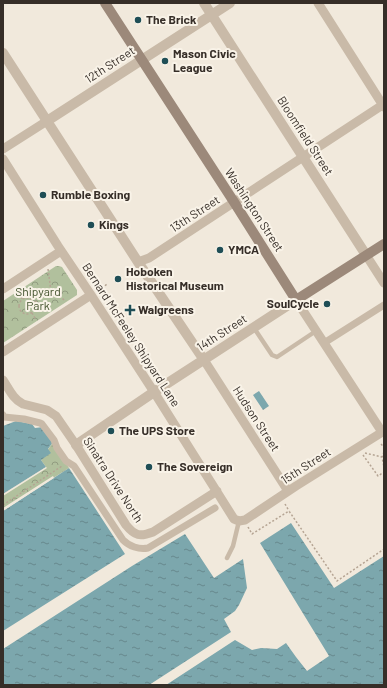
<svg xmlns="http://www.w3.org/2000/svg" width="387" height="688" font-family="Barlow,sans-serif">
<defs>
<pattern id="park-crowns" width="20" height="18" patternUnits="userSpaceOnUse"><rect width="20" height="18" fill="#b1c09d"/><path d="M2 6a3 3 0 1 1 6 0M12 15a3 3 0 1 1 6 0" fill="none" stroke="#919c80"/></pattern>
<pattern id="water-ripples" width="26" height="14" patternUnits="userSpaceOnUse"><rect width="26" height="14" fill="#7ca7ad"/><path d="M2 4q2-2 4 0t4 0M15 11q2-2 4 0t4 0" fill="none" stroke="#66888d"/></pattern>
</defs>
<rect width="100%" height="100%" fill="#f1e9dc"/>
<path fill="url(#park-crowns)" d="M 56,266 L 59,266 L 62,267 L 77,290 L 77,295 L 3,343 L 3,301 Z
M 53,442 L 69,468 L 3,510 L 3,494 L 46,467 L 41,460 Z"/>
<path fill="url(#water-ripples)" d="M 259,391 L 269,406 L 263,410 L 253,395 Z
M 16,421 L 32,424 L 35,428 L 43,427 L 53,442 L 48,449 L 51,453 L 41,460 L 46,467 L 3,494 L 3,426 Z
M 69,468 L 125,554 L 3,631 L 3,511 Z
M 291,523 L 334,588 L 384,556 L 384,685 L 166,685 L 235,640 L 252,650 L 261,648 L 277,649 L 286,643 L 296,657 L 307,671 L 329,656 L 260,543 Z
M 185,534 L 214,578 L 243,559 L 247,588 L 239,605 L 235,611 L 224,619 L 231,632 L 149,685 L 3,685 L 3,649 L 132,566 Z"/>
<path fill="#f1e9dc" d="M 46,467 L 47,468 L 3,496 L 3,494 Z
M 53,476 L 54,478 L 3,511 L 3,508 Z"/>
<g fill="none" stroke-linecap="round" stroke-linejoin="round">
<path stroke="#b5a493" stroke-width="1.5" stroke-dasharray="2 2" stroke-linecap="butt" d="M 48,269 L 51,291 L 66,301
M 128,270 L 132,267
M 17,290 L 22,299
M 99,291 L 107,284
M19 306a8 8 0 1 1 16 0a8 8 0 1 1-16 0Z
M 35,302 L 51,291
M 32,313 L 36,320
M 381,444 L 384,447
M 384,452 L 382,457 L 384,467
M 365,453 L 382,457
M 363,455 L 378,476 L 384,472
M 285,504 L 289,511
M 3,505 L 62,466
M 248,527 L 252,534 L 289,511 L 337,581 L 384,549"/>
<path stroke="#c9baa8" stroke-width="4.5" d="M 254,328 L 272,355 L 277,357 L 316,331
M 227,558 L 233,546 L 239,521"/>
<path stroke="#c9baa8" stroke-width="7" d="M 324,343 L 384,305
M 3,415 L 4,417 L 24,419 L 40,423 L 42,424 L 54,440 L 57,448 L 66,461 L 74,466 L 123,540 C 129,546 139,550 148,548 L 215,508"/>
<path stroke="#c9baa8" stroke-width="9" d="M 318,3 L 384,107
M 3,149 L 47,121
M 3,159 L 58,246 L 91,295 L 154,392 L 234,519 L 239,521 L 245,520 L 296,486 L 384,431
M 366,255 L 384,283
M 138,262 L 149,258 L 384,104
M 3,289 L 61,251
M 296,300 L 382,432
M 3,352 L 91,295
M 204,360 L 288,491
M 3,380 C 9,389 13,399 23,404 L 47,410 L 56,416 L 76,445 L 126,525 C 135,536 140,537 153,532 L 217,491"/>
<path stroke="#c9baa8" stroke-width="10" d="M 204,3 L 366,255
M 3,53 L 138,262 L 204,360
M 47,121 L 230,3
M 76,445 L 154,392 L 296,300"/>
<path stroke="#9c897a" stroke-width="10" d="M 105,3 L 234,202 L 296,300 L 384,244"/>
</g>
<g fill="#1f4e56" stroke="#f9f3e8" stroke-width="1.5">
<circle cx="138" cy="20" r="4"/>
<circle cx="165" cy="61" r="4"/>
<circle cx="43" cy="195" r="4"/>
<circle cx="91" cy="225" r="4"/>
<circle cx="220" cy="250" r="4"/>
<circle cx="118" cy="279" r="4"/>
<circle cx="327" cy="304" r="4"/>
<path d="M128 304h4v4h4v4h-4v4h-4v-4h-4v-4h4z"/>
<circle cx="111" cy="431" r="4"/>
<circle cx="149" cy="467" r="4"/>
</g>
<g text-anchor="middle" stroke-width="4" stroke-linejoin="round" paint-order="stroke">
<g font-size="12" font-weight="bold" fill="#362e28" stroke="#f9f3e8" text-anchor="start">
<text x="146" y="24">The Brick</text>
<text x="173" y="58">Mason Civic<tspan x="173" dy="14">League</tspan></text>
<text x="51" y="199">Rumble Boxing</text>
<text x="99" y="229">Kings</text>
<text x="228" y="254">YMCA</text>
<text x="126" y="276">Hoboken<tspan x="126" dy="14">Historical Museum</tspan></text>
<text x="319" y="308" text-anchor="end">SoulCycle</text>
<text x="138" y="314">Walgreens</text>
<text x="119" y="435">The UPS Store</text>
<text x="157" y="471">The Sovereign</text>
</g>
<g font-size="12" fill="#362e28" stroke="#f9f3e8">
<text transform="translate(110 65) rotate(-33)" y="4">12th Street</text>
<text transform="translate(305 136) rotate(57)" y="4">Bloomfield Street</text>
<text transform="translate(254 210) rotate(57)" y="4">Washington Street</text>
<text transform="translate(195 214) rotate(-33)" y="4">13th Street</text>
<text transform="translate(222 333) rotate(-33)" y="4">14th Street</text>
<text transform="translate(131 335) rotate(57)" y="4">Bernard McFeeley Shipyard Lane</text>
<text transform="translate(256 419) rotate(57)" y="4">Hudson Street</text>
<text transform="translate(306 466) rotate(-33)" y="4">15th Street</text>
<text transform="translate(113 480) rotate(57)" y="4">Sinatra Drive North</text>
</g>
<g font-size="12" fill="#42532d" stroke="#f9f3e8">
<text x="38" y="296">Shipyard<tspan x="38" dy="14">Park</tspan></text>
</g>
</g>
<rect width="387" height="688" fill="none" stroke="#362e28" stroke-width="8"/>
</svg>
